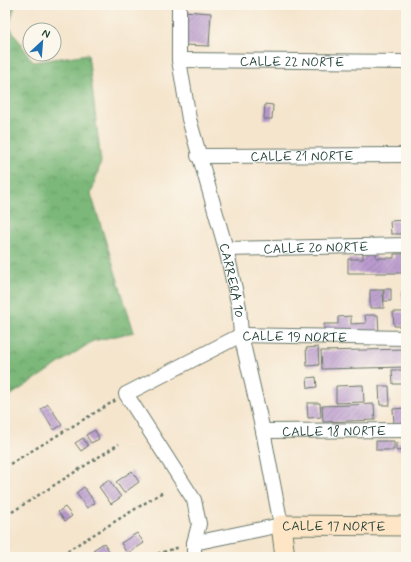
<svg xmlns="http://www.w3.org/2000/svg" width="411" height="562" font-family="Mynerve,sans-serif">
<defs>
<pattern id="forest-crowns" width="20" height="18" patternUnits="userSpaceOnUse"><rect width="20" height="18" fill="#7bb879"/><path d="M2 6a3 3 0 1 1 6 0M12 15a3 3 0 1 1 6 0" fill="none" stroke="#649764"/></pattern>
<pattern id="building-hatch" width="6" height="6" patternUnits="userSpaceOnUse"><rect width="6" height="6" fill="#ba9ace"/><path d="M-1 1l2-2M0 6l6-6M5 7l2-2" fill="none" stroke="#977fa8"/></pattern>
</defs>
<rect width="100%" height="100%" fill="#fbf7ec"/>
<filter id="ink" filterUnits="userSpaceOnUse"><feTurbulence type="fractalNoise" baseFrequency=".025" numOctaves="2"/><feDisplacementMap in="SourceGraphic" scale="8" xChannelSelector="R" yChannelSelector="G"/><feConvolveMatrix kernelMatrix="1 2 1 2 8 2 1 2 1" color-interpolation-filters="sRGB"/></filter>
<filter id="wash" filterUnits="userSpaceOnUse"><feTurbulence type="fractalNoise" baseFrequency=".012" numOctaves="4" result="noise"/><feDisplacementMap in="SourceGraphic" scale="16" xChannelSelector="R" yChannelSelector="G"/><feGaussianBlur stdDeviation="0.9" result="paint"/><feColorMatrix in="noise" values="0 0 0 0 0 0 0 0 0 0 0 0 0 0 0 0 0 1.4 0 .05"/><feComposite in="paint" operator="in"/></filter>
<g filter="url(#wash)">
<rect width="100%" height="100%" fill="#f5e5cd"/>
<path fill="url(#forest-crowns)" stroke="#4d7a56" d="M 5,5 L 15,5 L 9,26 L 33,62 L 88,54 L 101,162 L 91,194 L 134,332 L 93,341 L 5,399 Z"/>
<g id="blocks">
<path fill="url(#building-hatch)" d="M 184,11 L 211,13 L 209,46 L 183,45 Z
M 265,104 L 273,105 L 272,119 L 264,119 Z
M 406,220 L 406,234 L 391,234 L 390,221 Z
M 363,252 L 376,252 L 376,258 L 394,258 L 394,254 L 405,254 L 406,273 L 348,273 L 348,259 L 363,259 Z
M 384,289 L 391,289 L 391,301 L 384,301 Z
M 370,290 L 383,290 L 384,308 L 370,308 Z
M 406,291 L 406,306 L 403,306 L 402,292 Z
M 393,312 L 406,312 L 406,326 L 394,326 Z
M 365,315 L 378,315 L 379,334 L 324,335 L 324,324 L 338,324 L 338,317 L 351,316 L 351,324 L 366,323 Z
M 318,347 L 319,365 L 307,366 L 306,348 Z
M 406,349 L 406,367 L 322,369 L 321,351 Z
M 392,370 L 404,370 L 405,384 L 393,384 Z
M 316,377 L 317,387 L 308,388 L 307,378 Z
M 363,385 L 364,402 L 336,403 L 336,386 Z
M 379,386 L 389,386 L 390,405 L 380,405 Z
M 307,403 L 320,403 L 321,417 L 308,418 Z
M 48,404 L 62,425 L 54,430 L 41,409 Z
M 374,404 L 375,420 L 323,422 L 322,406 Z
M 406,408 L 406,423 L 394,424 L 393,409 Z
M 95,430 L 99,439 L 91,443 L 86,435 Z
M 83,438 L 88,446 L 81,451 L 75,443 Z
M 376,441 L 394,441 L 394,450 L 376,450 Z
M 406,442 L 406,450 L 396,451 L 396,443 Z
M 132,471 L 139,482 L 124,493 L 116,482 Z
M 109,480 L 121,497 L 111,504 L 99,487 Z
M 84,487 L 95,503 L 87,508 L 76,493 Z
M 65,507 L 72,516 L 65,521 L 58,512 Z
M 137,533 L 144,543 L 127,554 L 121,543 Z
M 104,543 L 113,557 L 98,557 L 93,550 Z"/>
</g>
</g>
<g filter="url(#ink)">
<use href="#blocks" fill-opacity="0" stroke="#6a786a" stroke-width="1"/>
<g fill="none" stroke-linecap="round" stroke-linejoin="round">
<g stroke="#6a786a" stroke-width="16">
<g id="street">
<path id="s1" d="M 179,5 L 179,60 L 189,119 L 226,249 L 239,307 L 241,335 L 263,431 L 281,525 L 194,543"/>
<path id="s2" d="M 179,60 L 406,62"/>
<path id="s3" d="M 198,156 L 406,155"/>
<path id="s4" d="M 226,249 L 406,245"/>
<path id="s5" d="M 263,431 L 406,430"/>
<path id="s6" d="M 194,557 L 194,543 L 199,524 L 194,500 L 126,394 L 241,335 L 406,338"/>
</g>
</g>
<g stroke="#6a786a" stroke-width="21">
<g id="secondary">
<path id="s7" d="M 285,557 L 281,525 L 406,526"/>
</g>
</g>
<path stroke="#6a786a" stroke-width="2.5" stroke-dasharray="3 3" stroke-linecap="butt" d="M 5,467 L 116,400
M 12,512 L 119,444
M 57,557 L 163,492
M 146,557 L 180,547"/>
<use href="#street" stroke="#fff" stroke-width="14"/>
<use href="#secondary" stroke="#fde5c5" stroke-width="19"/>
</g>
</g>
<g text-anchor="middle" stroke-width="3.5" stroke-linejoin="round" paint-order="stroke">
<g font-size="13" fill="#1f3d34" stroke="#fbf7ec">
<text dy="5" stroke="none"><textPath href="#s2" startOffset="113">CALLE 22 NORTE</textPath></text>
<text dy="5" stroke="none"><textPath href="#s3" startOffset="104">CALLE 21 NORTE</textPath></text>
<text dy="5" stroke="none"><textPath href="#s4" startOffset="90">CALLE 20 NORTE</textPath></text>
<text dy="5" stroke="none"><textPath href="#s1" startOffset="282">CARRERA 10</textPath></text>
<text dy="5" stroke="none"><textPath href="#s6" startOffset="367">CALLE 19 NORTE</textPath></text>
<text dy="5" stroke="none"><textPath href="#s5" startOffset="71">CALLE 18 NORTE</textPath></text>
<text dy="5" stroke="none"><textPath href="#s7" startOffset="85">CALLE 17 NORTE</textPath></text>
</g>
</g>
<rect width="411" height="562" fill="none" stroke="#fbf7ec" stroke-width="20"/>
<g transform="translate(42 42) rotate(26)"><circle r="19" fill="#fbf7ec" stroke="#a3ada2"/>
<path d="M0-3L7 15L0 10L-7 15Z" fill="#1f6fb2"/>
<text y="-6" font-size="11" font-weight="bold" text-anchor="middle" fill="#1f3d34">N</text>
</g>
</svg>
